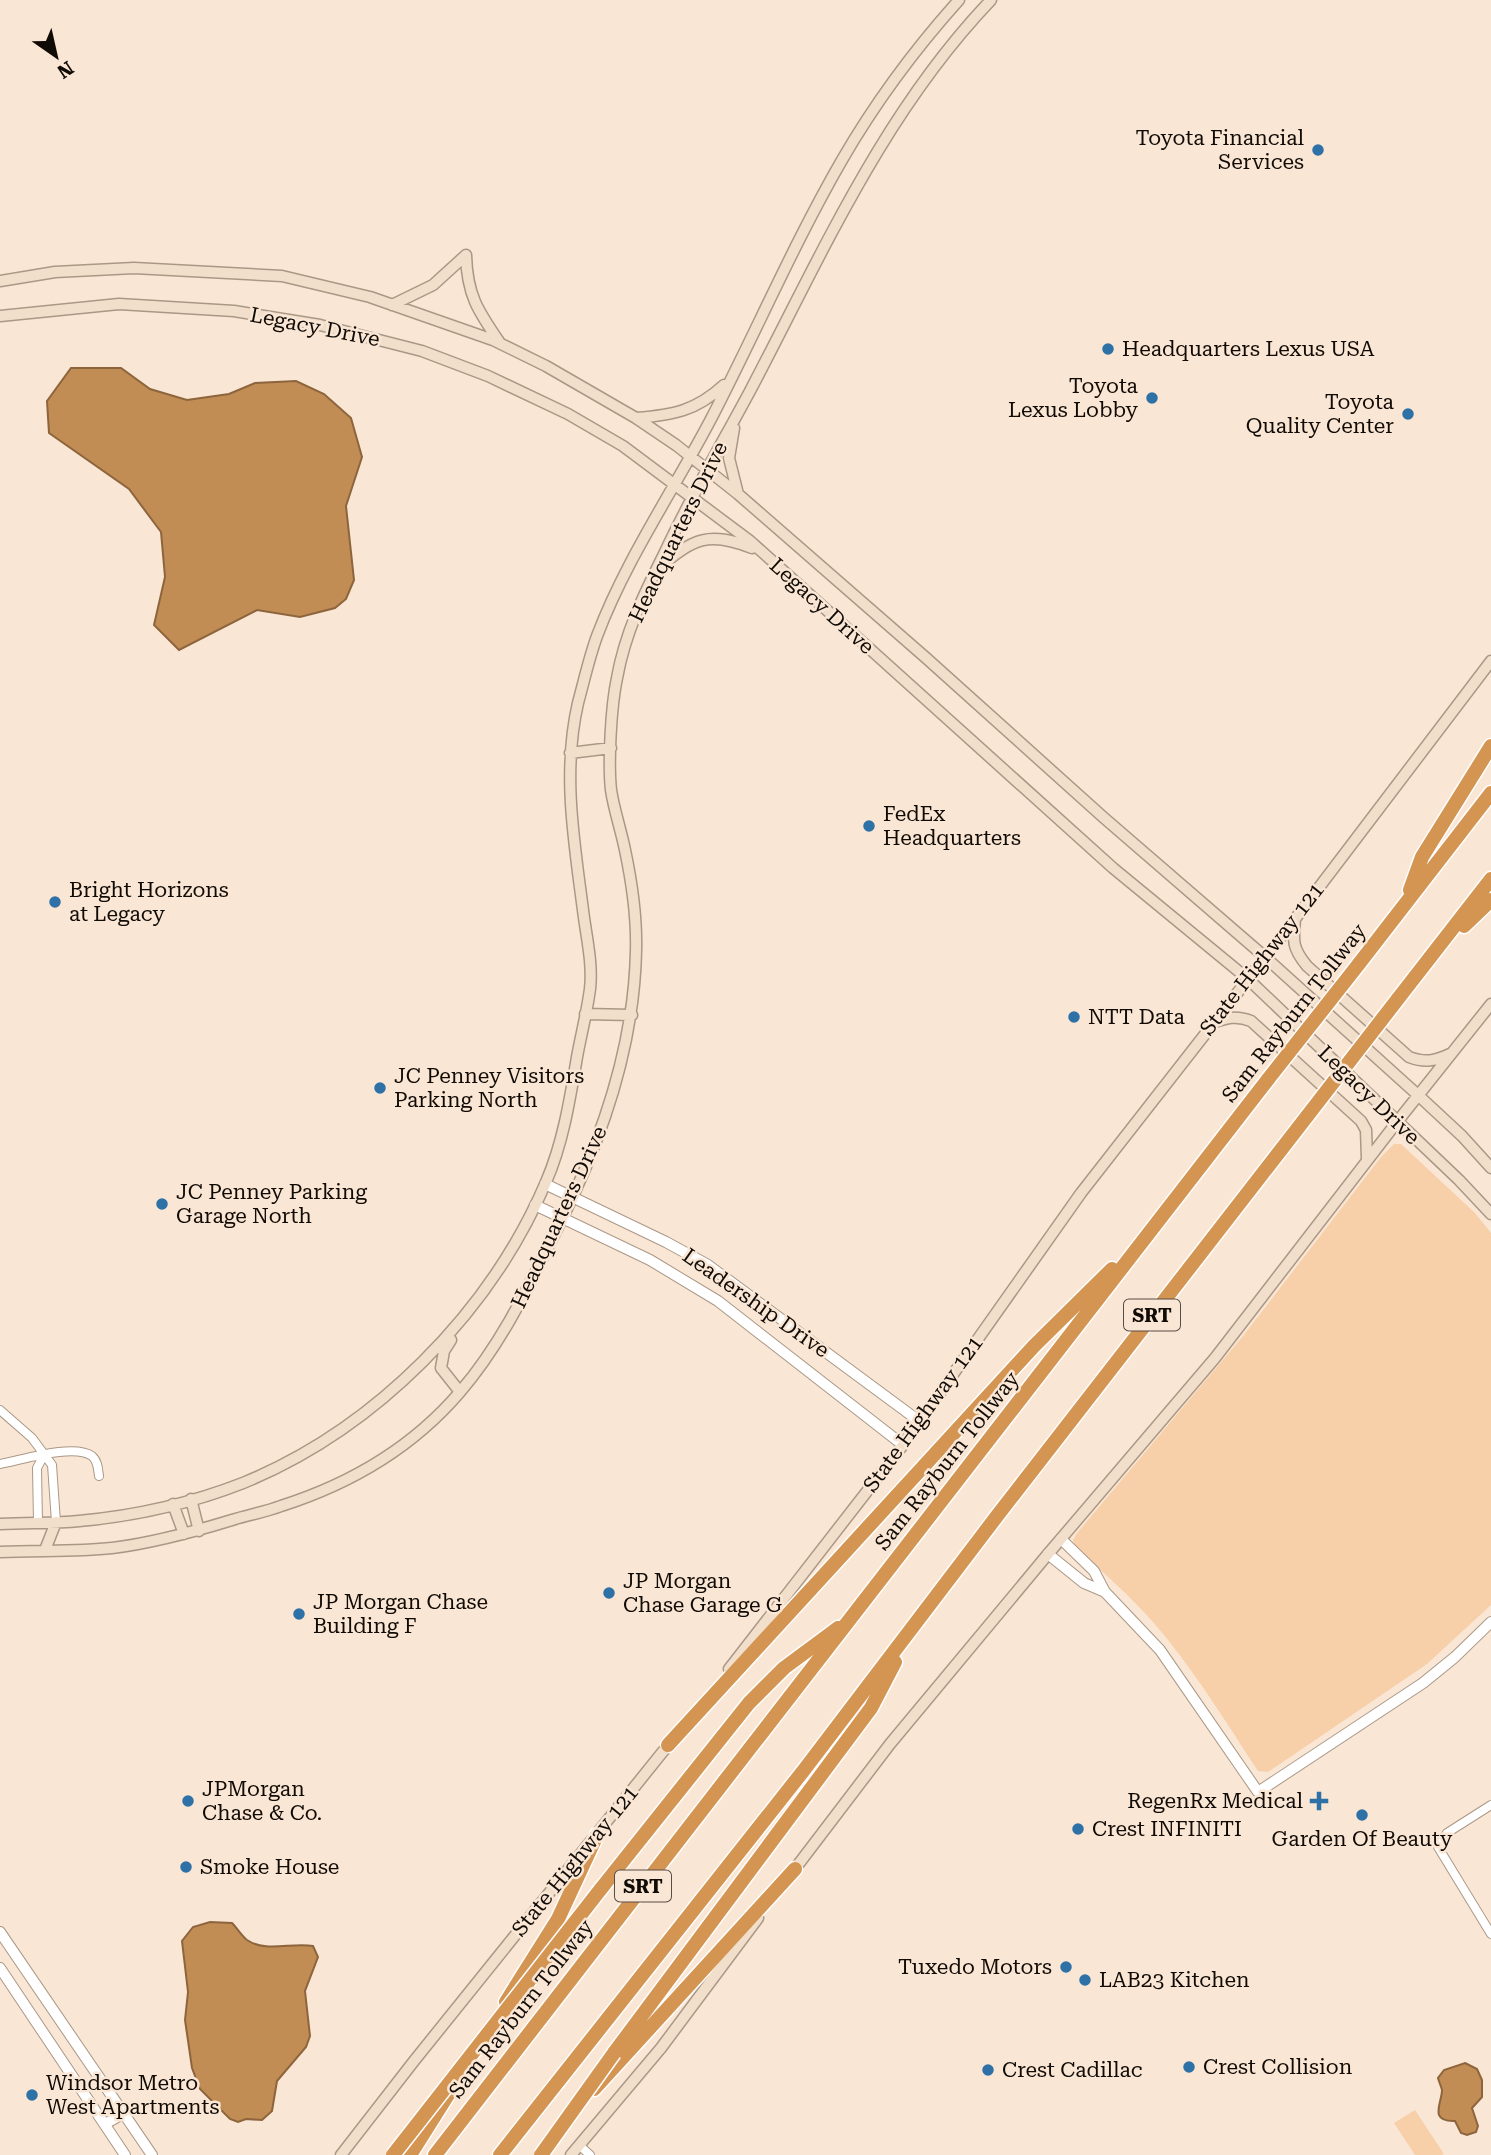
<svg xmlns="http://www.w3.org/2000/svg" width="1491" height="2155" font-family="'Roboto Serif',serif">
<rect width="100%" height="100%" fill="#fae6d4"/>
<path fill="#f7d0aa" d="M 1394,1144 L 1401,1144 L 1475,1213 L 1491,1233 L 1491,1605 L 1427,1664 L 1268,1772 L 1258,1771 C 1225,1721 1193,1668 1153,1622 C 1129,1595 1103,1572 1076,1548 L 1073,1540 L 1077,1533 L 1243,1336 L 1381,1157 Z
M 1415,2110 L 1444,2154 L 1442,2155 L 1415,2155 L 1394,2123 Z"/>
<path fill="#c28c55" stroke="#8d653d" stroke-width="2" d="M 71,368 L 121,368 L 150,389 L 187,400 L 229,394 L 255,383 L 296,381 L 324,394 L 351,418 L 362,457 L 346,506 L 354,580 L 346,599 L 335,608 L 300,617 L 257,610 L 179,650 L 154,625 L 165,577 L 161,532 L 129,489 L 49,433 L 47,401 Z
M 210,1922 L 232,1923 C 237,1928 242,1936 247,1940 C 266,1953 292,1942 313,1946 L 318,1957 L 305,1991 L 310,2036 L 306,2047 L 277,2081 L 272,2111 L 262,2120 L 246,2119 L 238,2122 L 230,2119 L 200,2089 L 192,2068 L 185,2020 L 188,1992 L 182,1941 L 193,1927 Z
M 1465,2063 L 1477,2069 L 1482,2080 L 1482,2097 L 1472,2108 L 1478,2126 L 1476,2132 L 1467,2135 L 1461,2133 L 1455,2121 C 1428,2122 1442,2103 1442,2090 C 1441,2086 1439,2082 1438,2078 L 1444,2070 Z"/>
<g fill="none" stroke-linecap="round" stroke-linejoin="round">
<g stroke="#aa9887" stroke-width="10">
<path id="minor" d="M 0,1410 L 32,1438 L 52,1465 L 56,1522
M 0,1464 C 22,1460 74,1443 92,1456 C 98,1461 98,1469 99,1476
M 38,1522 L 37,1468 L 44,1455
M 1491,1805 L 1447,1833 L 1438,1847 L 1491,1934
M 579,2145 L 590,2155"/>
</g>
<g stroke="#aa9887" stroke-width="12">
<path id="tertiary" d="M 545,1184 L 666,1242 L 708,1265 L 919,1421
M 535,1205 L 650,1260 L 718,1301 L 903,1445
M 1061,1539 L 1094,1571 L 1105,1592 L 1160,1650 L 1258,1792 L 1423,1683 L 1455,1657 L 1491,1622
M 1048,1554 L 1084,1583 L 1105,1592
M 0,1932 L 152,2155
M 0,1968 L 125,2155
M 105,2124 L 124,2113"/>
</g>
<g stroke="#aa9887" stroke-width="13">
<path id="secondary" d="M 466,255 C 467,295 478,311 500,343
M 0,281 L 55,272 L 134,268 L 282,276 L 370,297 L 493,340 L 546,366 L 636,418 L 676,445 L 738,494 L 925,657 L 1103,817 L 1265,957 L 1419,1096 L 1462,1136 L 1491,1168
M 392,305 L 433,285 L 466,255
M 0,316 L 119,304 L 234,311 L 320,325 L 422,351 L 488,376 L 568,414 L 623,446 L 750,541 L 1113,868 L 1248,979 L 1459,1180 L 1491,1214
M 636,418 C 673,415 696,411 724,385
M 734,428 L 729,458 L 738,494
M 660,567 C 694,538 709,531 752,548
M 570,753 L 611,748
M 1295,919 C 1293,941 1292,948 1307,966 L 1409,1057 C 1425,1063 1435,1061 1450,1054
M 585,1014 L 632,1015
M 1212,1023 C 1227,1018 1236,1015 1251,1021 L 1361,1121 L 1366,1130 L 1367,1159
M 451,1340 L 444,1351 L 441,1368 L 460,1392
M 191,1499 L 199,1531
M 173,1504 L 184,1534
M 0,1524 C 26,1522 53,1524 79,1521 C 134,1516 192,1503 243,1483 C 375,1429 490,1313 546,1182 C 563,1143 570,1099 577,1057 C 581,1035 587,1012 590,989 C 593,963 586,936 583,910 C 574,841 562,772 578,703 C 584,681 589,658 597,636 C 626,559 674,490 712,417 C 756,332 794,243 842,160 C 875,103 915,49 959,0
M 45,1550 L 56,1522
M 0,1552 C 37,1550 75,1552 112,1548 C 153,1543 193,1532 232,1520 C 248,1515 265,1512 281,1506 C 350,1484 413,1447 460,1392 C 503,1342 530,1283 559,1225 C 602,1140 634,1048 636,951 C 637,917 632,883 625,850 C 621,830 614,810 611,790 C 608,762 611,706 617,678 C 625,633 644,594 664,554 C 690,498 721,445 750,391 C 822,254 883,113 991,0
M 729,1669 L 903,1445 L 1081,1193 L 1295,919 L 1491,661
M 791,1874 L 890,1744 L 1048,1554 L 1215,1358 L 1397,1122 L 1491,1004
M 341,2155 L 414,2061 L 673,1739
M 571,2155 L 661,2048 L 758,1918"/>
</g>
<g stroke="#fff" stroke-width="17">
<path id="motorway" d="M 1410,890 L 1422,857 L 1491,746
M 1464,926 L 1491,900
M 1358,965 L 1491,793
M 1397,1000 L 1491,879
M 668,1745 L 1034,1346 L 1112,1269
M 600,1890 L 749,1703 L 784,1668 L 838,1628
M 506,2002 L 558,1919 L 597,1835
M 614,2053 L 871,1708 L 895,1662
M 594,2089 L 795,1869
M 410,2155 L 456,2082
M 435,2155 L 1269,1078
M 500,2155 L 804,1770 L 997,1516 L 1308,1115"/>
</g>
<use href="#minor" stroke="#fff" stroke-width="8"/>
<use href="#tertiary" stroke="#fff" stroke-width="10"/>
<use href="#secondary" stroke="#f2dfcb" stroke-width="10"/>
<use href="#motorway" stroke="#d49552" stroke-width="14"/>
<g stroke="#fff" stroke-width="17" stroke-linecap="butt">
<path id="motorway-bridge" d="M 1269,1078 L 1358,965
M 1308,1115 L 1397,1000
M 393,2155 L 600,1890
M 541,2155 L 614,2053"/>
</g>
<use href="#motorway-bridge" stroke="#d49552" stroke-width="14"/>
</g>
<g fill="#2e71a7" stroke="#fae6d4" stroke-width="2.5">
<circle cx="1318" cy="150" r="7"/>
<circle cx="1108" cy="349" r="7"/>
<circle cx="1152" cy="398" r="7"/>
<circle cx="1408" cy="414" r="7"/>
<circle cx="869" cy="826" r="7"/>
<circle cx="55" cy="902" r="7"/>
<circle cx="1074" cy="1017" r="7"/>
<circle cx="380" cy="1088" r="7"/>
<circle cx="162" cy="1204" r="7"/>
<circle cx="609" cy="1593" r="7"/>
<circle cx="299" cy="1614" r="7"/>
<circle cx="188" cy="1801" r="7"/>
<path d="M1315.5 1790.5h7v7h7v7h-7v7h-7v-7h-7v-7h7z"/>
<circle cx="1362" cy="1815" r="7"/>
<circle cx="1078" cy="1829" r="7"/>
<circle cx="186" cy="1867" r="7"/>
<circle cx="1066" cy="1967" r="7"/>
<circle cx="1085" cy="1980" r="7"/>
<circle cx="1189" cy="2067" r="7"/>
<circle cx="988" cy="2070" r="7"/>
<circle cx="32" cy="2095" r="7"/>
</g>
<g text-anchor="middle" stroke-width="5" stroke-linejoin="round" paint-order="stroke">
<g fill="#fae6d4" stroke="#574d44" stroke-width="2">
<rect x="1124" y="1299.5" width="56" height="31" rx="5"/>
<rect x="615" y="1870.5" width="56" height="31" rx="5"/>
</g>
<g font-size="19" font-weight="bold" fill="#110b06">
<text x="1152" y="1322">SRT</text>
<text x="643" y="1893">SRT</text>
</g>
<g font-size="21" fill="#110b06" stroke="#fae6d4" text-anchor="start">
<text x="1304" y="145" text-anchor="end">Toyota Financial<tspan x="1304" dy="24">Services</tspan></text>
<text x="1122" y="356">Headquarters Lexus USA</text>
<text x="1138" y="393" text-anchor="end">Toyota<tspan x="1138" dy="24">Lexus Lobby</tspan></text>
<text x="1394" y="409" text-anchor="end">Toyota<tspan x="1394" dy="24">Quality Center</tspan></text>
<text x="883" y="821">FedEx<tspan x="883" dy="24">Headquarters</tspan></text>
<text x="69" y="897">Bright Horizons<tspan x="69" dy="24">at Legacy</tspan></text>
<text x="1088" y="1024">NTT Data</text>
<text x="394" y="1083">JC Penney Visitors<tspan x="394" dy="24">Parking North</tspan></text>
<text x="176" y="1199">JC Penney Parking<tspan x="176" dy="24">Garage North</tspan></text>
<text x="623" y="1588">JP Morgan<tspan x="623" dy="24">Chase Garage G</tspan></text>
<text x="313" y="1609">JP Morgan Chase<tspan x="313" dy="24">Building F</tspan></text>
<text x="202" y="1796">JPMorgan<tspan x="202" dy="24">Chase &amp; Co.</tspan></text>
<text x="1303" y="1808" text-anchor="end">RegenRx Medical</text>
<text x="1092" y="1836">Crest INFINITI</text>
<text x="1362" y="1846" text-anchor="middle">Garden Of Beauty</text>
<text x="200" y="1874">Smoke House</text>
<text x="1052" y="1974" text-anchor="end">Tuxedo Motors</text>
<text x="1099" y="1987">LAB23 Kitchen</text>
<text x="1203" y="2074">Crest Collision</text>
<text x="1002" y="2077">Crest Cadillac</text>
<text x="46" y="2090">Windsor Metro<tspan x="46" dy="24">West Apartments</tspan></text>
</g>
<g font-size="21" fill="#110b06" stroke="#fae6d4">
<text transform="translate(315 327) rotate(11)" y="7">Legacy Drive</text>
<text transform="translate(678 532) rotate(-64)" y="7">Headquarters Drive</text>
<text transform="translate(822 606) rotate(42)" y="7">Legacy Drive</text>
<text transform="translate(1262 959) rotate(-52)" y="7">State Highway 121</text>
<text transform="translate(1294 1013) rotate(-52)" y="7">Sam Rayburn Tollway</text>
<text transform="translate(1369 1095) rotate(44)" y="7">Legacy Drive</text>
<text transform="translate(559 1217) rotate(-65)" y="7">Headquarters Drive</text>
<text transform="translate(756 1303) rotate(35)" y="7">Leadership Drive</text>
<text transform="translate(923 1414) rotate(-54)" y="7">State Highway 121</text>
<text transform="translate(947 1461) rotate(-52)" y="7">Sam Rayburn Tollway</text>
<text transform="translate(575 1861) rotate(-51)" y="7">State Highway 121</text>
<text transform="translate(521 2009) rotate(-52)" y="7">Sam Rayburn Tollway</text>
</g>
</g>
<g transform="translate(56 56) rotate(146)" stroke="#fae6d4" stroke-width="5" paint-order="stroke">
<path d="M0-5L12 26L0 18L-12 26Z" fill="#110b06"/>
<text y="-10" font-size="19" font-weight="bold" text-anchor="middle" fill="#110b06">N</text>
</g>
</svg>
